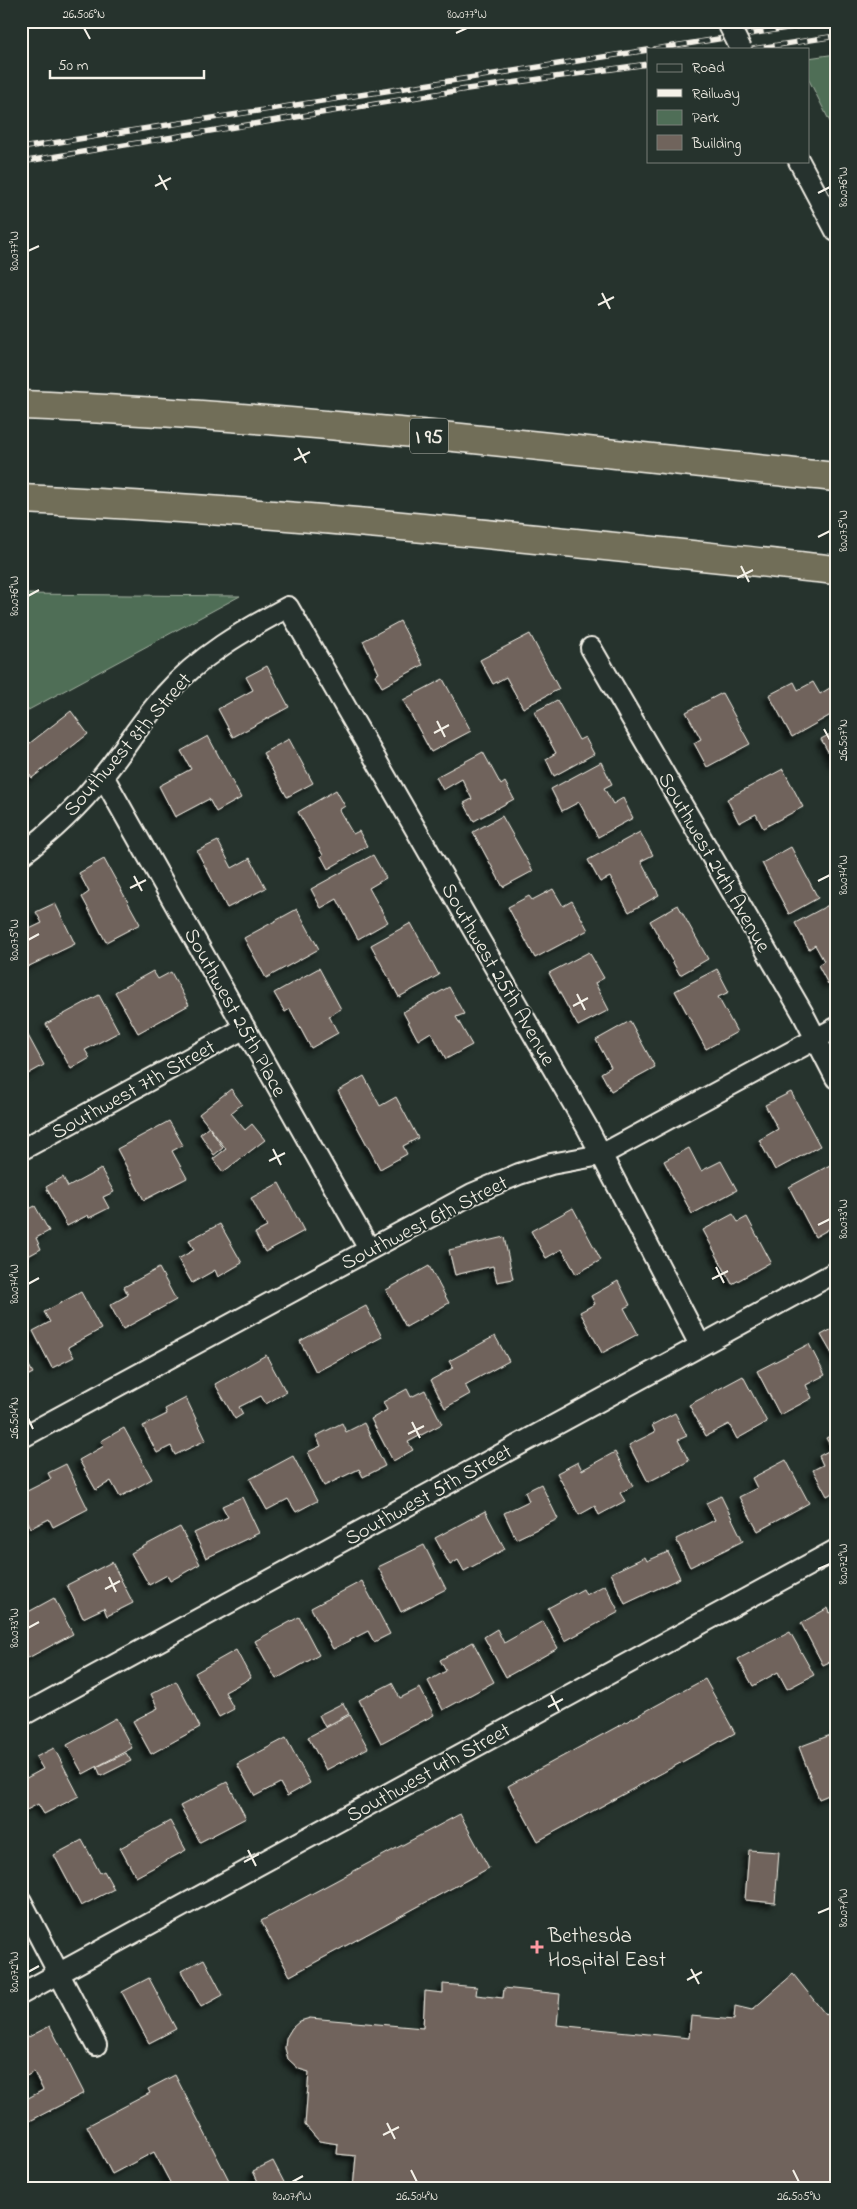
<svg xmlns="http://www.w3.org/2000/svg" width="857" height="2209" font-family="'Indie Flower',sans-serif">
<defs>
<filter id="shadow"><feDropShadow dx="-4.5" dy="4.5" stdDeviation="2.5" flood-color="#0009"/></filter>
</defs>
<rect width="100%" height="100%" fill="#26332d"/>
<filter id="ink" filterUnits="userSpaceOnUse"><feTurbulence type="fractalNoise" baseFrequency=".02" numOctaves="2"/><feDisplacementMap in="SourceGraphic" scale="10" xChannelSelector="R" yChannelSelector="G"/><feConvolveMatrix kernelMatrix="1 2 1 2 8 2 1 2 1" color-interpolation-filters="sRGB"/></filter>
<g filter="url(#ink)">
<path fill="#4f6e57" stroke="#a2b0a0" d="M 836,54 L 836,134 L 808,78 L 808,58 Z
M 21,594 L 240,596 L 21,714 Z"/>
<path fill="#70645c" stroke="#f4f1e8" filter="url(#shadow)" d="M 400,621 L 423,665 L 382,687 L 375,675 L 379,673 L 363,641 Z
M 530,634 L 559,689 L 523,708 L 506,677 L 493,684 L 480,660 Z
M 267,666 L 289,707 L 233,737 L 218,709 L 253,690 L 246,677 Z
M 443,679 L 471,731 L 431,752 L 403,700 Z
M 794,682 L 798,690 L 813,682 L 820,694 L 833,686 L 836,691 L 836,712 L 792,737 L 769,695 Z
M 722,693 L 750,744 L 707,767 L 694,743 L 701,739 L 686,712 Z
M 557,700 L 579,740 L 585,737 L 594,754 L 554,776 L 546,759 L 556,753 L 534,712 Z
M 71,711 L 88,734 L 32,778 L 21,764 L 21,750 Z
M 836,731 L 836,766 L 821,739 Z
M 208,736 L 241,798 L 216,812 L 209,799 L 175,817 L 159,786 L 191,769 L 181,751 Z
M 289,739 L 313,783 L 287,797 L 263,753 Z
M 483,752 L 501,785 L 505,782 L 514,799 L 474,821 L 464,803 L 472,799 L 462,779 L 443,790 L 436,777 Z
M 601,762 L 612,784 L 604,788 L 613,804 L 623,798 L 633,818 L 598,837 L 579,802 L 562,811 L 551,789 Z
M 783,769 L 803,807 L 763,828 L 756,814 L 739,823 L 727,799 Z
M 336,790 L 345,806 L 339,810 L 353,834 L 359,831 L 367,846 L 328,869 L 321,856 L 323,855 L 298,812 Z
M 502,816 L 533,871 L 503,887 L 473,832 Z
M 640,832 L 653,855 L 641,861 L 659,895 L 629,912 L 610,877 L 600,882 L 588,860 Z
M 218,841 L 232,868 L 250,858 L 266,888 L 227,908 L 197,851 Z
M 791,847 L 818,898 L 789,914 L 762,863 Z
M 373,855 L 386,878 L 369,888 L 388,922 L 358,939 L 337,899 L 321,908 L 311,889 Z
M 104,859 L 140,924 L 106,942 L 82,897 L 89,892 L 79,873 Z
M 553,889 L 563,906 L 572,901 L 588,930 L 535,958 L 508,907 L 529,896 L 532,900 Z
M 836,901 L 836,979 L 828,984 L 818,965 L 824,961 L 815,945 L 809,949 L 795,923 Z
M 55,903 L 75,944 L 21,970 L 21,933 L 42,923 L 36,912 Z
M 678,905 L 708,959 L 680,975 L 650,921 Z
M 297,909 L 319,949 L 266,978 L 244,938 Z
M 411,923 L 439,975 L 399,997 L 371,945 Z
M 589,952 L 604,978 L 595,983 L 609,1010 L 578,1026 L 549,973 Z
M 319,968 L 341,1009 L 329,1016 L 338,1033 L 311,1048 L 290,1009 L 285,1012 L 274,993 Z
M 717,969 L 729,992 L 718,997 L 737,1032 L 706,1049 L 675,991 Z
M 153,971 L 158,979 L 171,972 L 189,1005 L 138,1033 L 115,992 Z
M 449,987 L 464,1014 L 456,1017 L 472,1045 L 446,1059 L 431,1032 L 418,1040 L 403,1012 Z
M 99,995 L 119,1032 L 85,1050 L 90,1058 L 71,1069 L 46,1024 Z
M 630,1021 L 655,1067 L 611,1091 L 601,1073 L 611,1067 L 596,1040 Z
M 24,1028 L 44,1065 L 21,1078 L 21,1030 Z
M 364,1076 L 380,1106 L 396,1097 L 418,1138 L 403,1146 L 407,1154 L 380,1169 L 338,1091 Z
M 231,1089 L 242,1104 L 231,1113 L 245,1130 L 252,1124 L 265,1140 L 223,1172 L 213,1159 L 226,1149 L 199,1114 Z
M 791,1092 L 820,1146 L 775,1170 L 759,1140 L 778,1129 L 765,1105 Z
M 169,1121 L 183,1145 L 172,1151 L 187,1178 L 144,1200 L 117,1149 Z
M 209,1127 L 223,1148 L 214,1155 L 200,1134 Z
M 689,1148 L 701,1171 L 721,1161 L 737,1190 L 692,1214 L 664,1161 Z
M 830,1165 L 836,1175 L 836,1225 L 815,1237 L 789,1187 Z
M 101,1169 L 114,1192 L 103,1197 L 109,1208 L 89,1218 L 88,1215 L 67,1226 L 46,1187 L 63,1177 L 68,1187 Z
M 279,1183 L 304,1231 L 265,1252 L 255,1233 L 267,1227 L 251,1198 Z
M 35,1206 L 49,1231 L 36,1238 L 41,1249 L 21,1260 L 21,1213 Z
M 573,1208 L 601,1260 L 576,1274 L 562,1249 L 546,1258 L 531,1231 Z
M 733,1214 L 738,1222 L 747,1217 L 771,1262 L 732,1284 L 703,1230 Z
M 220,1224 L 242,1263 L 218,1277 L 215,1270 L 192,1283 L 178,1259 L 194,1250 L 189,1240 Z
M 504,1237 L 513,1279 L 497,1282 L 493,1266 L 455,1275 L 449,1250 Z
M 429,1266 L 449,1303 L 406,1327 L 386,1290 Z
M 159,1268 L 176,1300 L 123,1329 L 110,1305 L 128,1295 L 124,1287 Z
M 618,1281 L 630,1305 L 624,1308 L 638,1334 L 602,1353 L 580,1312 L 595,1304 L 591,1296 Z
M 81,1292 L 101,1329 L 68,1347 L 74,1357 L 52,1368 L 33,1331 L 50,1322 L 44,1312 Z
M 366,1306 L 382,1337 L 316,1372 L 300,1341 Z
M 836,1327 L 836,1361 L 821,1335 Z
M 495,1336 L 509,1361 L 465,1385 L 470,1394 L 445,1408 L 431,1380 L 453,1368 L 449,1361 Z
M 809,1344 L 825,1375 L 806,1385 L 812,1398 L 780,1415 L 757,1371 Z
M 21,1351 L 33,1373 L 21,1379 Z
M 266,1355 L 286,1392 L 266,1404 L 261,1396 L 239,1407 L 243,1414 L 235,1419 L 215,1384 Z
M 743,1376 L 767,1422 L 737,1439 L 729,1424 L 706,1436 L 689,1405 Z
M 407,1389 L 411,1397 L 425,1390 L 442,1424 L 408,1442 L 413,1450 L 393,1461 L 371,1419 L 387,1410 L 383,1402 Z
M 186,1398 L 206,1440 L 175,1455 L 171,1446 L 157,1453 L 143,1426 L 167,1414 L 165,1409 Z
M 675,1413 L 687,1436 L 678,1440 L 689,1461 L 648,1482 L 629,1445 L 655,1432 L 652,1425 Z
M 342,1423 L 346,1432 L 364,1423 L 385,1466 L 363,1477 L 359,1469 L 324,1486 L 308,1452 L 321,1446 L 316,1436 Z
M 124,1428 L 152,1479 L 120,1497 L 111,1481 L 96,1490 L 79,1460 L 104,1446 L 101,1441 Z
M 836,1433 L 836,1491 L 827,1496 L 813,1470 L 823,1465 L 819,1456 L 832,1449 L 826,1438 Z
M 615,1452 L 633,1486 L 620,1493 L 625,1501 L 599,1515 L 595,1506 L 579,1515 L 557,1473 L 578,1462 L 582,1470 Z
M 293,1456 L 317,1501 L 296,1512 L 288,1499 L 267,1510 L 250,1479 Z
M 786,1460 L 809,1503 L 758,1531 L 739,1497 L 757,1488 L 752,1478 Z
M 66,1464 L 88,1509 L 53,1527 L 49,1519 L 31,1528 L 21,1508 L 21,1494 L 51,1479 L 48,1473 Z
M 541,1484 L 558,1519 L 516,1539 L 504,1513 L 529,1501 L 525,1492 Z
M 721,1496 L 743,1541 L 690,1567 L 676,1539 L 715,1520 L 706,1503 Z
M 242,1497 L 259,1533 L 206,1558 L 194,1533 L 228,1517 L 222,1506 Z
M 485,1511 L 505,1549 L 464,1571 L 458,1560 L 450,1565 L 435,1538 Z
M 180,1527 L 200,1564 L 170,1581 L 167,1575 L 149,1585 L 131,1553 Z
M 21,1528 L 27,1540 L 21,1544 Z
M 424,1545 L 446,1589 L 401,1612 L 378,1567 Z
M 668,1552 L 680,1578 L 625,1604 L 611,1573 L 645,1557 L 647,1561 Z
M 112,1562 L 133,1603 L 107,1616 L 104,1608 L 83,1618 L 67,1585 Z
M 362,1581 L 390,1634 L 374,1642 L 368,1631 L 333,1649 L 311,1608 Z
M 605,1585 L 619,1612 L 565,1641 L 548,1608 L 583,1589 L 586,1595 Z
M 54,1598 L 73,1634 L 28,1658 L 21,1645 L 21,1616 Z
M 828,1608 L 830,1613 L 836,1610 L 836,1659 L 823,1665 L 801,1623 Z
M 299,1617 L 319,1655 L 276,1679 L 255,1641 Z
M 543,1621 L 558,1648 L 506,1677 L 484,1637 L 497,1629 L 504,1643 Z
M 790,1632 L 814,1675 L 787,1689 L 778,1672 L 753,1686 L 738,1659 Z
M 473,1642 L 494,1682 L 443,1710 L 428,1681 L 446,1671 L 440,1660 Z
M 236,1650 L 251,1678 L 225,1692 L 234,1709 L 219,1717 L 195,1673 Z
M 705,1679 L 735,1733 L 538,1841 L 508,1786 Z
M 176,1681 L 200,1727 L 151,1754 L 133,1721 L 158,1708 L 151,1694 Z
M 392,1683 L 400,1698 L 420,1688 L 434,1715 L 381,1743 L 359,1700 Z
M 343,1703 L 349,1714 L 325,1727 L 319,1715 Z
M 350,1715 L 368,1748 L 326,1770 L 308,1737 Z
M 116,1718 L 132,1748 L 83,1774 L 67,1745 Z
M 836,1733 L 836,1792 L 819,1799 L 799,1747 Z
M 286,1738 L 310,1783 L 287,1796 L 280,1783 L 255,1796 L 237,1764 Z
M 54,1748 L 79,1796 L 44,1814 L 38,1804 L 21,1813 L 21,1781 L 43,1769 L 36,1757 Z
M 126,1753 L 131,1761 L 101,1776 L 97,1767 Z
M 227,1782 L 246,1818 L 200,1842 L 180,1806 Z
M 460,1814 L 489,1868 L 290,1976 L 261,1921 Z
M 170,1821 L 186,1850 L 136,1877 L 120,1848 Z
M 82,1840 L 100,1873 L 104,1871 L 114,1889 L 81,1906 L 54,1855 Z
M 749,1850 L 779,1852 L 775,1903 L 745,1900 Z
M 204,1959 L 223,1995 L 201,2007 L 181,1971 Z
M 793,1974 L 825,2014 L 836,2017 L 836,2188 L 353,2188 L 356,2156 L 337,2154 L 338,2144 L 319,2141 L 305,2125 L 309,2072 L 299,2069 L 288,2059 L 285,2048 L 286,2038 L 292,2028 L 300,2021 L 310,2018 L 423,2028 L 425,1991 L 443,1993 L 443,1984 L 477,1987 L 476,1995 L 503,1998 L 504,1988 L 560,1994 L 557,2025 L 689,2038 L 691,2016 L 734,2020 L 735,2006 L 752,2010 Z
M 149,1978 L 176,2029 L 149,2043 L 122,1992 Z
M 50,2026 L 84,2093 L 24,2124 L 21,2118 L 21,2102 L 43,2090 L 34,2072 L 21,2079 L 21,2041 Z
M 175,2075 L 233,2188 L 173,2188 L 154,2152 L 112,2174 L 87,2126 L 150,2093 L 148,2089 Z
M 273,2161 L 287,2188 L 261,2188 L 253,2171 Z"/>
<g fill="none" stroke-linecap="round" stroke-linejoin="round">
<g stroke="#f4f1e8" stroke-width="24">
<path id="minor" d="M 799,161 L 836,231
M 591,648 L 802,1012 L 836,1078
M 103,776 L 369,1249
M 21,855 C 52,832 79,806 103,776 C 124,750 142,720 165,695 C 199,656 243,631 288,607 L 588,1129 L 700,1345
M 21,1150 L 245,1028
M 21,1438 L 472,1194 L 519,1174 L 551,1164 L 601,1155 L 836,1028
M 21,1716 L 836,1272
M 21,1901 L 96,2045
M 21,1994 L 836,1550"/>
</g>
<g stroke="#f4f1e8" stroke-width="31">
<path id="highway" d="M 21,405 C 293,415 565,450 836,477
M 21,499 C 294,511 565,542 836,570"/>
</g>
<use href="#minor" stroke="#26332d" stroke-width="20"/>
<use href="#highway" stroke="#716e59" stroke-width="28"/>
<g stroke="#f4f1e8" stroke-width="5.5">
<path id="rail" d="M 655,49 L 831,21
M 753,49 L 836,36
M 21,148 L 648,50
M 21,162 L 467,89 L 648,64"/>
</g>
<use href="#rail" stroke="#26332d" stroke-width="4" stroke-dasharray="11" stroke-linecap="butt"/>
<g stroke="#f4f1e8" stroke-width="24" stroke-linecap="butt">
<path id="minor-bridge" d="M 727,21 L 741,49"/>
</g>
<use href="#minor-bridge" stroke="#26332d" stroke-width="20"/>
</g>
</g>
<path fill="none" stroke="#f4f1e8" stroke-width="2" d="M 84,28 L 90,39M 456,33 L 467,28M 159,175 L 167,190M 155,186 L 171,178M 818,193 L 830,187M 28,251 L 39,246M 602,293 L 610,309M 598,305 L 614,297M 298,448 L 306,463M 294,460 L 310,452M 818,537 L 830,531M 741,566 L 749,582M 737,578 L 753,570M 28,596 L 39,590M 437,721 L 445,737M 824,729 L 830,740M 434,733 L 449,725M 134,876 L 142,891M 818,881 L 830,875M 130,888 L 146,880M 28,940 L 39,934M 577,994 L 585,1010M 573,1006 L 588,998M 273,1149 L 281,1165M 269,1161 L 285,1153M 818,1225 L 830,1219M 716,1267 L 724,1283M 712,1279 L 728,1271M 28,1284 L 39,1278M 28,1418 L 33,1429M 412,1422 L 420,1438M 408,1434 L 424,1426M 818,1569 L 830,1564M 109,1577 L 116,1592M 105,1589 L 120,1581M 28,1628 L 39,1622M 551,1695 L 559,1711M 548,1707 L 563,1699M 248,1850 L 256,1866M 244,1862 L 259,1854M 818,1913 L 830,1908M 691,1969 L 699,1984M 28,1972 L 39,1966M 687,1980 L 702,1972M 387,2123 L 395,2139M 383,2135 L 399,2127M 411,2170 L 417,2182M 793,2170 L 799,2182M 292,2182 L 303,2176"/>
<path fill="#ff9aa2" stroke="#26332d" stroke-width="2" d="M534.5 1939.5h5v5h5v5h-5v5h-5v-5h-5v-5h5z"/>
<g text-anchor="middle" stroke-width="4" stroke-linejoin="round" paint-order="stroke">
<rect fill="#26332d" stroke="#b6b8b0" stroke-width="1" x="410" y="418.5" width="38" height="35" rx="4"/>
<g font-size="20" font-weight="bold" fill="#f4f1e8">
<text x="429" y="443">I 95</text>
</g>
<g font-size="21" fill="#f4f1e8" stroke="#26332d">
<text transform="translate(127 744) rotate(-49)" y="7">Southwest 8th Street</text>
<text transform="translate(715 862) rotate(60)" y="7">Southwest 24th Avenue</text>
<text transform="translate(499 974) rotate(60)" y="7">Southwest 25th Avenue</text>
<text transform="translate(236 1012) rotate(61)" y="7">Southwest 25th Place</text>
<text transform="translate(133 1089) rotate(-29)" y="7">Southwest 7th Street</text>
<text transform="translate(424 1222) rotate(-27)" y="7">Southwest 6th Street</text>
<text transform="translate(428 1494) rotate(-29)" y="7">Southwest 5th Street</text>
<text transform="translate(428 1772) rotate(-29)" y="7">Southwest 4th Street</text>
</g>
<g font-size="21" fill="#f4f1e8" stroke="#26332d" text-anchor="start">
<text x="548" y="1942">Bethesda<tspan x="548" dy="24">Hospital East</tspan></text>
</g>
</g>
<rect width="857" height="2209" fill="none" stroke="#26332d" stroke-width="55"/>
<rect x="647" y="48" width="162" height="115" fill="#26332d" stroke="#787f78"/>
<rect x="657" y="64" width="25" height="8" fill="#26332d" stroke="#787f78"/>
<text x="692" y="72" font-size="15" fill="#f4f1e8">Road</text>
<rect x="657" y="89" width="25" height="8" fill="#f4f1e8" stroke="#787f78"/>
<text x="692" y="98" font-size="15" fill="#f4f1e8">Railway</text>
<rect x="657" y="110" width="25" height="15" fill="#4f6e57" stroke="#787f78"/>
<text x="692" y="122" font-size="15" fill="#f4f1e8">Park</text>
<rect x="657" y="135" width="25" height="15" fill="#70645c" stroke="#787f78"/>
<text x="692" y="148" font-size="15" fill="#f4f1e8">Building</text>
<path d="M50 70v8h154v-8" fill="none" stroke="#f4f1e8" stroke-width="2.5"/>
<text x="58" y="70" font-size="15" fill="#f4f1e8" stroke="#26332d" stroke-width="4" paint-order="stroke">50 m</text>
<rect x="28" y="28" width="802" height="2154" fill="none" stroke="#f4f1e8" stroke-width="2"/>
<g font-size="12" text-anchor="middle" fill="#f4f1e8">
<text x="84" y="18">26.506°N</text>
<text x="467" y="18">80.077°W</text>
<text transform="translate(843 187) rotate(-90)" y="4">80.076°W</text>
<text transform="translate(14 251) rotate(-90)" y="4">80.077°W</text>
<text transform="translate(843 531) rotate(-90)" y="4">80.075°W</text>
<text transform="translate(14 596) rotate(-90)" y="4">80.076°W</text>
<text transform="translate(843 740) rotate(-90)" y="4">26.507°N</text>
<text transform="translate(843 875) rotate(-90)" y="4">80.074°W</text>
<text transform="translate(14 940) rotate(-90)" y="4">80.075°W</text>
<text transform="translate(843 1219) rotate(-90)" y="4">80.073°W</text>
<text transform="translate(14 1284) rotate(-90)" y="4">80.074°W</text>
<text transform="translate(14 1418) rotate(-90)" y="4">26.504°N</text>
<text transform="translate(843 1564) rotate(-90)" y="4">80.072°W</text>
<text transform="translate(14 1628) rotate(-90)" y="4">80.073°W</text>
<text transform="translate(843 1908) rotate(-90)" y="4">80.071°W</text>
<text transform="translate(14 1972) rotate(-90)" y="4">80.072°W</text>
<text x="292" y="2200">80.071°W</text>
<text x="417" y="2200">26.504°N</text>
<text x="799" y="2200">26.505°N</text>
</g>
</svg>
